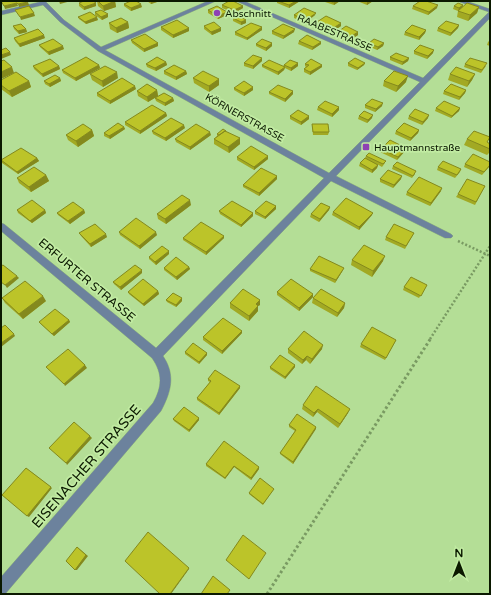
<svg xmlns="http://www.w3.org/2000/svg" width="491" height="595" font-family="'Varela Round',sans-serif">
<rect width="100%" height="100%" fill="#b4de96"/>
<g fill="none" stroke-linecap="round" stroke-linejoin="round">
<g stroke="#96bb7b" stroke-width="1">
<path id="minor" d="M 39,1 L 45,1 L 64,20 L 101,47 L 208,1 L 216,1 L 105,50 L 329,173 L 420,82 L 236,1 L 244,1 L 423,78 L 489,12 L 457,1 L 466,1 L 490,9 L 490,18 L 336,176 L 451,234 L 453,236 L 451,238 L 445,238 L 331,181 L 163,356 C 176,375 171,392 161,411 L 6,593 L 1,594 L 1,577 L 153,403 C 162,387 163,374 152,358 L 1,231 L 1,223 L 4,224 L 156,348 L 324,178 L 98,51 L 60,22 L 43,5 L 1,15 L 1,11 L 40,2 Z"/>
</g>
<path stroke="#799a62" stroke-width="2.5" stroke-dasharray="2 2" stroke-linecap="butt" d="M 458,241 L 490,256
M 430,339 L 490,246"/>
<path stroke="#799a62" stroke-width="3" stroke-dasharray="2.5 2.5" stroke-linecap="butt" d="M 267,594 L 431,338"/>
<use href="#minor" fill="#6c829d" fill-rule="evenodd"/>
</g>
<path fill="#a2a923" d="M 97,1 L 115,1 L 116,7 L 104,11 L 98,6 Z
M 147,1 L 160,1 L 151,4 Z
M 277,1 L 300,1 L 289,8 L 277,3 Z
M 322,1 L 340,1 L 334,5 Z
M 357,1 L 373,1 L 367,5 Z
M 79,3 L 96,6 L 84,10 L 79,6 Z
M 124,4 L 142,7 L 131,11 L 124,6 Z
M 222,5 L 243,6 L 243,8 L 234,13 L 222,8 Z
M 463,5 L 463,8 L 479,7 L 477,13 L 468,21 L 457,17 L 458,11 L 460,10 L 458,11 L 453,9 L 454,6 Z
M 413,6 L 437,8 L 428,15 L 412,9 Z
M 208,10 L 227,12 L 227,15 L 218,19 L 208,13 Z
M 95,12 L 108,14 L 108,17 L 102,20 L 95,15 Z
M 294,15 L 315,15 L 305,23 L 294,18 Z
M 78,17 L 98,20 L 86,24 L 79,19 Z
M 233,18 L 246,23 L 241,25 L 233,21 Z
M 128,22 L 129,28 L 117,33 L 110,29 L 109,23 Z
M 317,22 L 341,26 L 332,32 L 316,25 Z
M 459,25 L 458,28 L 450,36 L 437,31 L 438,28 Z
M 13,26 L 26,29 L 27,32 L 19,34 L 14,29 Z
M 204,26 L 221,28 L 221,31 L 212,35 L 204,29 Z
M 161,27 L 189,28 L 189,31 L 173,38 L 161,30 Z
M 262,27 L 262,30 L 247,40 L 235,35 L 235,32 Z
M 426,30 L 425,33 L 419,40 L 404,35 L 405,32 Z
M 272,31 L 294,32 L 283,39 L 272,34 Z
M 335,34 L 358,35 L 347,42 L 335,37 Z
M 14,38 L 45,38 L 20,47 L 15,41 Z
M 131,40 L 158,43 L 158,46 L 144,52 L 132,43 Z
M 490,40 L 490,46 L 487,45 L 488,42 Z
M 299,41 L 321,42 L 321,44 L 312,50 L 298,44 Z
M 272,43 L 272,46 L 266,51 L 256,46 L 256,44 Z
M 369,43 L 384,43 L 383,46 L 377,50 L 368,46 Z
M 39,45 L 64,49 L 49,55 L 40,47 Z
M 414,51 L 433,53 L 427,59 L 414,54 Z
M 390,57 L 409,58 L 408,61 L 402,65 L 390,60 Z
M 262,58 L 262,61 L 253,69 L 244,66 L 244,63 Z
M 166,62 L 167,65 L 156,71 L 147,67 L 146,64 Z
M 298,63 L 298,66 L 291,71 L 285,68 L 284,70 L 278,75 L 262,67 L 262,65 L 283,66 L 284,65 Z
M 348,63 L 365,63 L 364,65 L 357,70 L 348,66 Z
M 305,64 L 322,65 L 322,67 L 310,75 L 304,72 L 304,69 L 306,67 L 305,66 Z
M 465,64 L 486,66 L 481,73 L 464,67 Z
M 99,65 L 100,68 L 76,81 L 63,73 L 62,70 Z
M 33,66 L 59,66 L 60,69 L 43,77 L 34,69 Z
M 164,71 L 186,71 L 187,74 L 176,80 L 164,74 Z
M 90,74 L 118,78 L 103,87 L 92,80 Z
M 450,74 L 475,74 L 472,80 L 467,87 L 448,80 Z
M 60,78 L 61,81 L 50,87 L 45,84 L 44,81 Z
M 193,78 L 219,79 L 219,85 L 209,92 L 194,83 Z
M 1,80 L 29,81 L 31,87 L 12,97 L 1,89 Z
M 384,81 L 406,82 L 396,92 L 383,86 Z
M 253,87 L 253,90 L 244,96 L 234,90 L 234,88 Z
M 136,89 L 110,104 L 97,96 L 97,93 Z
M 157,90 L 158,96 L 148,102 L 138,96 L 137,91 Z
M 466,90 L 465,93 L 459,100 L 443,94 L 444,91 Z
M 293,91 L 293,94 L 285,102 L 269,94 L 269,92 Z
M 155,98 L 173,98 L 174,101 L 165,106 L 156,101 Z
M 365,105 L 382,106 L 375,112 L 365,108 Z
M 318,107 L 339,110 L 332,117 L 317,110 Z
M 436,108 L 460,108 L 459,111 L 451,118 L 435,111 Z
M 166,113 L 167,116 L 140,134 L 125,125 L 125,122 Z
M 290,116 L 309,116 L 309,119 L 301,125 L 290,119 Z
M 359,116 L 372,118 L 367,123 L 358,119 Z
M 409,116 L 428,118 L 422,125 L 408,119 Z
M 312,124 L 329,132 L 328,135 L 313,135 Z
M 124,127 L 125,129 L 110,139 L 104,136 L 104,133 Z
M 185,128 L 166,141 L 153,134 L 152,131 Z
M 92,130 L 94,136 L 78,147 L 68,140 L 66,135 Z
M 419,130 L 418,133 L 410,141 L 395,134 L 396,131 Z
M 217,134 L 240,138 L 240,144 L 229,153 L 214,144 L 214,139 L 217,136 Z
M 211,135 L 190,150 L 176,142 L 175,139 Z
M 467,139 L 490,144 L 490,152 L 487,155 L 464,145 Z
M 381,149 L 405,151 L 397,160 L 380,152 Z
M 268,156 L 268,159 L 254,170 L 237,160 L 237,157 Z
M 366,156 L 385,163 L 382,167 L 377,164 L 378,165 L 377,168 L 372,173 L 359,166 L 360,163 L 365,158 Z
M 37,158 L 39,161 L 18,174 L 2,163 L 1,160 Z
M 490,162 L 490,166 L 482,175 L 464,167 L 465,164 Z
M 393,166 L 415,174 L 412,178 L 392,169 Z
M 438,167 L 461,169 L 460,172 L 455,178 L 437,170 Z
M 46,175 L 49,181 L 31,192 L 19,183 L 17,178 Z
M 277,176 L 277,179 L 259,196 L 243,187 L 243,185 Z
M 380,179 L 401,179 L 393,188 L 380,182 Z
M 485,186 L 475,205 L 456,197 L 458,194 Z
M 441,191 L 430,206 L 406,195 L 407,192 Z
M 191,205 L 166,224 L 158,219 L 157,214 Z
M 276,206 L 276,209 L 265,219 L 255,214 L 255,211 Z
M 330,207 L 329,210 L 319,222 L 310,217 L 311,214 Z
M 17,210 L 45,210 L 46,213 L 32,223 L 18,213 Z
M 84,210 L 85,213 L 70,224 L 58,215 L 57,213 Z
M 219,211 L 253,216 L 241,227 L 220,214 Z
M 333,212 L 372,215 L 359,230 L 332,215 Z
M 119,232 L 157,235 L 140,249 L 120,235 Z
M 79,233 L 107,237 L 91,247 L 81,236 Z
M 414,233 L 405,249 L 385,240 L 386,237 Z
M 224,236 L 224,238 L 206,255 L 183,240 L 183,238 Z
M 169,254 L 156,265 L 149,259 L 149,257 Z
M 352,260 L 383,261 L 372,277 L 351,265 Z
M 189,267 L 190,269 L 177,280 L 164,270 L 164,268 Z
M 310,269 L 343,270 L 335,283 L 310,271 Z
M 142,273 L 121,290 L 114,284 L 113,282 Z
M 427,285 L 419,298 L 403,290 L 404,287 Z
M 158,291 L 159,294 L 144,306 L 129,294 L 128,292 Z
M 277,292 L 313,297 L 299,311 L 277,295 Z
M 2,298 L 46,301 L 23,319 L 5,303 Z
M 182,298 L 182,301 L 176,307 L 167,302 L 166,300 Z
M 313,298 L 345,303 L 344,308 L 337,317 L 312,303 Z
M 260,300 L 260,305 L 258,306 L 258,311 L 249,321 L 230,308 L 230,303 Z
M 69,320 L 70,322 L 54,336 L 41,324 L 39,322 Z
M 242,333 L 222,354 L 203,340 L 203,337 Z
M 396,340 L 385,360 L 360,347 L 361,344 Z
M 288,349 L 322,349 L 310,364 L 306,360 L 302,364 L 288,353 Z
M 185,352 L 207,353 L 207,355 L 199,364 L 185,354 Z
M 295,365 L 295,367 L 285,379 L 270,369 L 270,367 Z
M 208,379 L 240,388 L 219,415 L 197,400 L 197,398 L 210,382 L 208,381 Z
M 303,405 L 348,413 L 338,428 L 317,412 L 313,417 L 302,409 Z
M 173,419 L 199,420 L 189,432 L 174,421 Z
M 289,425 L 316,427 L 293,464 L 280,454 L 280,453 L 295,431 L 289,427 Z
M 206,464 L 259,467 L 259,469 L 251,480 L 234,467 L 225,479 L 206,466 Z
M 274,489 L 273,490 L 263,505 L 249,494 L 249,493 Z"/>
<path fill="#84891d" d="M 59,1 L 71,1 L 60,4 Z
M 115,1 L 116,7 L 104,11 L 103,6 Z
M 151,1 L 160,1 L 151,4 Z
M 296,1 L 300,1 L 289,8 L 289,5 Z
M 336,1 L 340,1 L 334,5 L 334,3 Z
M 369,1 L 373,1 L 367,5 L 367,2 Z
M 28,2 L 29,5 L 19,7 L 18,4 Z
M 17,3 L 18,6 L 5,9 L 4,6 Z
M 96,3 L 96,6 L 84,10 L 84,7 Z
M 141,4 L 142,7 L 131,11 L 131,8 Z
M 438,5 L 437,8 L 428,15 L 429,12 Z
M 463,5 L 462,8 L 458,11 L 459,8 Z
M 243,6 L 243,8 L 234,13 L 234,10 Z
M 479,7 L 477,13 L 468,21 L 470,15 Z
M 227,12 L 227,15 L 218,19 L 218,16 Z
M 34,13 L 35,16 L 21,20 L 20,17 Z
M 316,13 L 315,15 L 305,23 L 306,20 Z
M 108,14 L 108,17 L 102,20 L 101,17 Z
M 97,17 L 98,20 L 86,24 L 85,22 Z
M 246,20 L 246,23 L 241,25 L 241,22 Z
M 128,22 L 129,28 L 117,33 L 116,28 Z
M 341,23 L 341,26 L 332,32 L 332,29 Z
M 459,25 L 458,28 L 450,36 L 451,33 Z
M 262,27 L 262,30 L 247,40 L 247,38 Z
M 189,28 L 189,31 L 173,38 L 173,35 Z
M 221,28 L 221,31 L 212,35 L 211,32 Z
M 26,29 L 27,32 L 19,34 L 18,31 Z
M 295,29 L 294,32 L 283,39 L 284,36 Z
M 426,30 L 425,33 L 419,40 L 419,37 Z
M 358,32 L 358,35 L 347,42 L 347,39 Z
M 44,35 L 45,38 L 20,47 L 19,44 Z
M 321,42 L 321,44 L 312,50 L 313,47 Z
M 158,43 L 158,46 L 144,52 L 144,49 Z
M 272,43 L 272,46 L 266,51 L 266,48 Z
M 384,43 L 383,46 L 377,50 L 378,47 Z
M 63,46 L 64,49 L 49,55 L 48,52 Z
M 434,50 L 433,53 L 427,59 L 428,56 Z
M 10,52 L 11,55 L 1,59 L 1,55 Z
M 262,58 L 262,61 L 253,69 L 253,66 Z
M 409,58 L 408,61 L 402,65 L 403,62 Z
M 166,62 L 167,65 L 156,71 L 155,68 Z
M 298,63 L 298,66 L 291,71 L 291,68 Z
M 365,63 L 364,65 L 357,70 L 358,68 Z
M 99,65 L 100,68 L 76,81 L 75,78 Z
M 322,65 L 322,67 L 310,75 L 310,72 Z
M 59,66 L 60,69 L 43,77 L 42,74 Z
M 12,67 L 14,73 L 1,79 L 1,72 Z
M 285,67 L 284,70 L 278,75 L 278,72 Z
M 186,71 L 187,74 L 176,80 L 176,77 Z
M 117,72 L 118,78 L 103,87 L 102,81 Z
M 475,74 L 472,80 L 467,87 L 469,81 Z
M 408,76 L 406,82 L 396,92 L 398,86 Z
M 60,78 L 61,81 L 50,87 L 49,84 Z
M 219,79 L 219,85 L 209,92 L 209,86 Z
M 29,81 L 31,87 L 12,97 L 9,91 Z
M 135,86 L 136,89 L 110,104 L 110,101 Z
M 253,87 L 253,90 L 244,96 L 244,93 Z
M 157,90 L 158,96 L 148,102 L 147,97 Z
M 466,90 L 465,93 L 459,100 L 460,97 Z
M 293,91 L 293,94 L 285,102 L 285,99 Z
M 173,98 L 174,101 L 165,106 L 165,103 Z
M 383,103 L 382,106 L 375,112 L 376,109 Z
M 339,107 L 339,110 L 332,117 L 332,114 Z
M 460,108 L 459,111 L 451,118 L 452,116 Z
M 166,113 L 167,116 L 140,134 L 140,131 Z
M 373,115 L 372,118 L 367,123 L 368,120 Z
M 429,115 L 428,118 L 422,125 L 423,122 Z
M 309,116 L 309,119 L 301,125 L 301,122 Z
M 184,125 L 185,128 L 166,141 L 165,138 Z
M 124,127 L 125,129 L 110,139 L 109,136 Z
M 92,130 L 94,136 L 78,147 L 76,141 Z
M 419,130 L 418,133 L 410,141 L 411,138 Z
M 210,132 L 211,135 L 190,150 L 190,147 Z
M 240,138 L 240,144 L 229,153 L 228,147 Z
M 406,148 L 405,151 L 397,160 L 398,157 Z
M 268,156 L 268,159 L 254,170 L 254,167 Z
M 37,158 L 39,161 L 18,174 L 17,172 Z
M 378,165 L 377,168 L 372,173 L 372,170 Z
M 46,175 L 49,181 L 31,192 L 29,187 Z
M 277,176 L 277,179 L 259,196 L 259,193 Z
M 402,176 L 401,179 L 393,188 L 394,185 Z
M 442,188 L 441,191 L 430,206 L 431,203 Z
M 190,200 L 191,205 L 166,224 L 165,219 Z
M 276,206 L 276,209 L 265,219 L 265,217 Z
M 330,207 L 329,210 L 319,222 L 320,219 Z
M 45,210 L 46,213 L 32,223 L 30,221 Z
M 84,210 L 85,213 L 70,224 L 68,221 Z
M 253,213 L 253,216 L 241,227 L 241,225 Z
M 373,213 L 372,215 L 359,230 L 359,227 Z
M 156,232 L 157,235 L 140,249 L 139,246 Z
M 106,234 L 107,237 L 91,247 L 90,244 Z
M 224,236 L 224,238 L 206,255 L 206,252 Z
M 169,251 L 169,254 L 156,265 L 155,262 Z
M 385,256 L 383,261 L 372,277 L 373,271 Z
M 189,267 L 190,269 L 177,280 L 176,277 Z
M 344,268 L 343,270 L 335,283 L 336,280 Z
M 142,270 L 142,273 L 121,290 L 120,287 Z
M 17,276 L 19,278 L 7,288 L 5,285 Z
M 158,291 L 159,294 L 144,306 L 143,304 Z
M 313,294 L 313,297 L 299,311 L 299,308 Z
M 43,296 L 46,301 L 23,319 L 19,314 Z
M 182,298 L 182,301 L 176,307 L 176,305 Z
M 260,300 L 260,305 L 258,306 L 258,311 L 249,321 L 249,316 L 256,304 Z
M 345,303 L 344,308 L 337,317 L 338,313 Z
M 69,320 L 70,322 L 54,336 L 52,334 Z
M 242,331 L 242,333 L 222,354 L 222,351 Z
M 14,334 L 15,336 L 1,347 L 1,343 Z
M 323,345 L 322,349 L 310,364 L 312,359 Z
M 207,353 L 207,355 L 199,364 L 199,362 Z
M 307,356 L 306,360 L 302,364 L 303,360 Z
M 85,365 L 87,368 L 65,386 L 64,384 Z
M 295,365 L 295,367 L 285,379 L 285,377 Z
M 240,386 L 240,388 L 219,415 L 219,413 Z
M 318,409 L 317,412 L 313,417 L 314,413 Z
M 350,409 L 348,413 L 338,428 L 340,424 Z
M 199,418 L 199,420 L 189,432 L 189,430 Z
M 316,427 L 316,429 L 293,464 L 293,462 Z
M 90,436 L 92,438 L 67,465 L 66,463 Z
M 234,466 L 234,467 L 225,479 L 225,478 Z
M 259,467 L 259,469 L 251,480 L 251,478 Z
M 26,468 L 52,488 L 29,517 L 27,516 Z
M 77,547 L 88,556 L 77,570 L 75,570 Z
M 189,568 L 189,569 L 171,594 L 170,594 Z"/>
<path fill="#bcc429" stroke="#84891d" d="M 1,1 L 28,1 L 28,2 L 18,4 L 17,3 L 4,6 Z
M 84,1 L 93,1 L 96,3 L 84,7 L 79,3 Z
M 98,1 L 115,1 L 103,6 Z
M 131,1 L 136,1 L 141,4 L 131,8 L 124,4 Z
M 229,1 L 233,1 L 243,6 L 234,10 L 222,5 Z
M 278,1 L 296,1 L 289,5 Z
M 330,1 L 336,1 L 334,3 Z
M 420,1 L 426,1 L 438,5 L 429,12 L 413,6 Z
M 458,3 L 463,5 L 459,8 L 454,6 Z
M 467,3 L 479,7 L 470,15 L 458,11 Z
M 29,6 L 34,13 L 20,17 L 15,10 Z
M 217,6 L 227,12 L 218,16 L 208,10 Z
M 304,8 L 316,13 L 306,20 L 294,15 Z
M 101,10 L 108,14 L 101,17 L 95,12 Z
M 90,12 L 97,17 L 85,22 L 78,17 Z
M 237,15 L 246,20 L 241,22 L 233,18 Z
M 326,16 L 341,23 L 332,29 L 317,22 Z
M 121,18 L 128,22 L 116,28 L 109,23 Z
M 177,20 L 189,28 L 173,35 L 161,27 Z
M 446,21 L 459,25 L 451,33 L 438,28 Z
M 214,22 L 221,28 L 211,32 L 204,26 Z
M 251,23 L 262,27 L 247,38 L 235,32 Z
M 21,24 L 26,29 L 18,31 L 13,26 Z
M 283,24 L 295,29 L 284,36 L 272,31 Z
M 412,25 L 426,30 L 419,37 L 405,32 Z
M 346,26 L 358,32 L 347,39 L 335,34 Z
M 38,29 L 44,35 L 19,44 L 14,38 Z
M 145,34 L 158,43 L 144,49 L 131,40 Z
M 307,35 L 321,42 L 313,47 L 299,41 Z
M 53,39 L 63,46 L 48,52 L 39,45 Z
M 262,39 L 272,43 L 266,48 L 256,44 Z
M 374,39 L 384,43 L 378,47 L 369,43 Z
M 420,45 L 434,50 L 428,56 L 414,51 Z
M 6,48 L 10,52 L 1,55 L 1,50 Z
M 396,53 L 409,58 L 403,62 L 390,57 Z
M 253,55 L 262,58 L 253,66 L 244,63 Z
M 86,57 L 99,65 L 75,78 L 62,70 Z
M 157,57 L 166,62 L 155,68 L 146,64 Z
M 355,58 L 365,63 L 358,68 L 348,63 Z
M 470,58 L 487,63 L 482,70 L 465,64 Z
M 50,59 L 59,66 L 42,74 L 33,66 Z
M 311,59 L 322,65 L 310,72 L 304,69 L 309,65 L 305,64 Z
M 4,60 L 12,67 L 1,72 L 1,61 Z
M 269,60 L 285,67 L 278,72 L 262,65 Z
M 290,60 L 298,63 L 291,68 L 284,65 Z
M 174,65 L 186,71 L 176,77 L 164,71 Z
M 105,66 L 117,72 L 102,81 L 90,74 Z
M 456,67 L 475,74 L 469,81 L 450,74 Z
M 203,71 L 219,79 L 209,86 L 193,78 Z
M 394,71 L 408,76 L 398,86 L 384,81 Z
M 16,72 L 29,81 L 9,91 L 1,85 L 1,80 Z
M 55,75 L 60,78 L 49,84 L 44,81 Z
M 122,78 L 135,86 L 110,101 L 97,93 Z
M 244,81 L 253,87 L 244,93 L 234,88 Z
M 147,84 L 157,90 L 147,97 L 137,91 Z
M 451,84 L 466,90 L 460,97 L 444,91 Z
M 278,85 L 293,91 L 285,99 L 269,92 Z
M 164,93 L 173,98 L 165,103 L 155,98 Z
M 372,99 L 383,103 L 376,109 L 365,105 Z
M 325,101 L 339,107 L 332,114 L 318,107 Z
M 444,101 L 460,108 L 452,116 L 436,108 Z
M 152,105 L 166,113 L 140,131 L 125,122 Z
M 415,109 L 429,115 L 423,122 L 409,116 Z
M 298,110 L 309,116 L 301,122 L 290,116 Z
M 364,111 L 373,115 L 368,120 L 359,116 Z
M 171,118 L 184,125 L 165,138 L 152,131 Z
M 118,123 L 124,127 L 109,136 L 104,133 Z
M 404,123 L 419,130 L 411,138 L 396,131 Z
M 83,124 L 92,130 L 76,141 L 66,135 Z
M 196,124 L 210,132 L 190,147 L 175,139 Z
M 312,124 L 328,124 L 329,132 L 313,132 Z
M 223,129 L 226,131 L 225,131 L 219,135 L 217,134 Z
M 225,131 L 240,138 L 228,147 L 214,139 Z
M 474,131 L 490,137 L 487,142 L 490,144 L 490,149 L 467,139 Z
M 390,140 L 406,148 L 398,157 L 381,149 Z
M 251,146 L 268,156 L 254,167 L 237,157 Z
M 21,148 L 37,158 L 17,172 L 1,160 Z
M 369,153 L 386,161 L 383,164 L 366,156 Z
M 473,154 L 490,162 L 490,165 L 484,172 L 465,164 Z
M 365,158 L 378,165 L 372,170 L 360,163 Z
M 443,161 L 461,169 L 457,175 L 438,167 Z
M 397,162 L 416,171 L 413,176 L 393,166 Z
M 34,167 L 46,175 L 29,187 L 17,178 Z
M 261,168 L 277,176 L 259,193 L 243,185 Z
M 388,170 L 402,176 L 394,185 L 380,179 Z
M 419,177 L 442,188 L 431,203 L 407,192 Z
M 467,179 L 485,186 L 476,202 L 458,194 Z
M 182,195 L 190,200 L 165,219 L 157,214 Z
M 346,198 L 373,213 L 359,227 L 333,212 Z
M 32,200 L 45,210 L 30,221 L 17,210 Z
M 232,201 L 253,213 L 241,225 L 219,211 Z
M 266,201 L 276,206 L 265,217 L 255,211 Z
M 73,202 L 84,210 L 68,221 L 57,213 Z
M 321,203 L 330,207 L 320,219 L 311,214 Z
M 136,218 L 156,232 L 139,246 L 119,232 Z
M 201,222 L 224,236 L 206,252 L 183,238 Z
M 95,224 L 106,234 L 90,244 L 79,233 Z
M 394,224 L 414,233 L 406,246 L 386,237 Z
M 364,245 L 385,256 L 373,271 L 352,260 Z
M 162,246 L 169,251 L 155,262 L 149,257 Z
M 319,256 L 344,268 L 336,280 L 310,269 Z
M 176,257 L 189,267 L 176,277 L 164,268 Z
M 3,265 L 17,276 L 5,285 L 1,282 L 1,266 Z
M 135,265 L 142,270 L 120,287 L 113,282 Z
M 411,277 L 427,285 L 421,296 L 404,287 Z
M 143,279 L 158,291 L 143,304 L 128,292 Z
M 291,279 L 313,294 L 299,308 L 277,292 Z
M 25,281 L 43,296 L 19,314 L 2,298 Z
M 243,289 L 260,300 L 256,304 L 258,306 L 249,316 L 230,303 Z
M 321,289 L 345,303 L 338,313 L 313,298 Z
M 173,293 L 182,298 L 176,305 L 166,300 Z
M 55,309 L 69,320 L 52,334 L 39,322 Z
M 223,318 L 242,331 L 222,351 L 203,337 Z
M 5,325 L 14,334 L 1,343 L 1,328 Z
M 372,327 L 396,340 L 386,358 L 361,344 Z
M 304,331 L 323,345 L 312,359 L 307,356 L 303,360 L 288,349 Z
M 193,343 L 207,353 L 199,362 L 185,352 Z
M 68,349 L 85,365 L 64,384 L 46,367 Z
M 280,355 L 295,365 L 285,377 L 270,367 Z
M 215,370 L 240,386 L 219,413 L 197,398 L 211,381 L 208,379 Z
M 316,386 L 350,409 L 340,424 L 318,409 L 314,413 L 303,405 Z
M 184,407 L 199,418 L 189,430 L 173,419 Z
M 297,414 L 316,427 L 293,462 L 280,453 L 296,430 L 289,425 Z
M 74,422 L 90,436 L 66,463 L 49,448 Z
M 224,441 L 259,467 L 251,478 L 234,466 L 225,478 L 206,464 Z
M 26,468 L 51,487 L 27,516 L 2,495 Z
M 260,478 L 274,489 L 263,504 L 249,493 Z
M 148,532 L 189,568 L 170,594 L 160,594 L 125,561 Z
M 243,535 L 266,553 L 249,579 L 226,560 Z
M 77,547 L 86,555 L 75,570 L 66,561 Z
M 213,576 L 230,590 L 227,594 L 201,594 Z"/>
<g fill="#8e42b4" stroke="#c1eba2" stroke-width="1.5">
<circle cx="217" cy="13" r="4"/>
<rect x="362" y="143" width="8" height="8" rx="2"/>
</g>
<g text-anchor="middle" stroke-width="3.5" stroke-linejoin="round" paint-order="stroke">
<g font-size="10" fill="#0b1900" stroke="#c1eba2" text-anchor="start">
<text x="225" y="17">Abschnitt</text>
<text x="374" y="151">Hauptmannstraße</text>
</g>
<g font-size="10" fill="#0b1900" stroke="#c1eba2">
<text transform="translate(335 32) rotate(23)" y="4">RAABESTRASSE</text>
<text transform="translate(245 117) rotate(29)" y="4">KÖRNERSTRASSE</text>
</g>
<g font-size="12" fill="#0b1900" stroke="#c1eba2">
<text transform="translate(87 280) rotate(40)" y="4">ERFURTER STRASSE</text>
</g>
<g font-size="14" fill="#0b1900" stroke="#c1eba2">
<text transform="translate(86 466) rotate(-49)" y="5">EISENACHER STRASSE</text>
</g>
</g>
<rect width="491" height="595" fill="none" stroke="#0b1900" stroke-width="4"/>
<g transform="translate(459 563)" stroke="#c1eba2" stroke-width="3" paint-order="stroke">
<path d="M0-3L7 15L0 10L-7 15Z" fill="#0b1900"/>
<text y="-6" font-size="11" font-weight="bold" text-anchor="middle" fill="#0b1900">N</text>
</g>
</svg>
